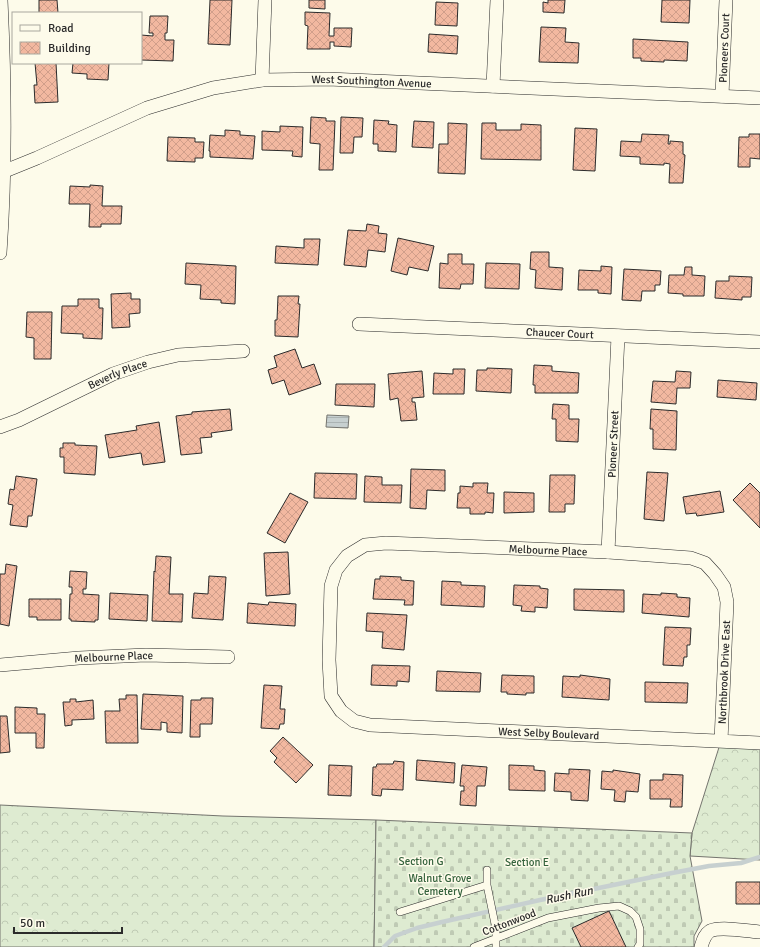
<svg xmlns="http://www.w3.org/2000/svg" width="760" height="947" font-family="Signika,sans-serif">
<defs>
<pattern id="forest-crowns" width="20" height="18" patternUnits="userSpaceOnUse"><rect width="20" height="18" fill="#deebd1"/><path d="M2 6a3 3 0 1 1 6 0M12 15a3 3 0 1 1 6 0" fill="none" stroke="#bfcab4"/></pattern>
<pattern id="cemetery-stones" width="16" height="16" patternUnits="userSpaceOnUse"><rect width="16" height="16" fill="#deebd1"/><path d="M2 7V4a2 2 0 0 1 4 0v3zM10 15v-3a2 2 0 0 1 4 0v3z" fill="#bfcab4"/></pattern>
<pattern id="water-rules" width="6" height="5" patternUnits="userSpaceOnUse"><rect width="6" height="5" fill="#c7d0d0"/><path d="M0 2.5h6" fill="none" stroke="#abb3b3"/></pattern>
<pattern id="building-cross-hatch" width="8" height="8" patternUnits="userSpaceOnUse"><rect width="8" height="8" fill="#f2b8a0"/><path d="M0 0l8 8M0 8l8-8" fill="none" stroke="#d09e8a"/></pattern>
</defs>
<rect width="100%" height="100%" fill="#fdfbea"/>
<path fill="url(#forest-crowns)" stroke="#74746e" d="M 721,741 L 760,743 L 760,860 L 690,856 L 692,833 Z
M 0,805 L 223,816 L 376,820 L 374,947 L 0,947 Z"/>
<path fill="url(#cemetery-stones)" stroke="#74746e" d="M 376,820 L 692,833 L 690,856 L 702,921 L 694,936 L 694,947 L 374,947 Z"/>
<path fill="url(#water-rules)" stroke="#74746e" d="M 327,415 L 349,416 L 348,428 L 326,427 Z"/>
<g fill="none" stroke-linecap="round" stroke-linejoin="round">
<path stroke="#c7d0d0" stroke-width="4.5" d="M 384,947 L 395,936 L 417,928 L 442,922 L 540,900 L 672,873 L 709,866 L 741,863 L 760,857"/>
</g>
<path fill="url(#building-cross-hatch)" stroke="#2b2b2b" d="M 39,0 L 57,0 L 58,13 L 39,13 Z
M 210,0 L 232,0 L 230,45 L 208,44 Z
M 309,0 L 325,0 L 325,9 L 309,8 Z
M 548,0 L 565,0 L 564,13 L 543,12 L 543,2 L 548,3 Z
M 662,0 L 690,0 L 689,23 L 661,22 Z
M 436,2 L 458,3 L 457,26 L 435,25 Z
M 305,12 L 330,13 L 329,36 L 334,36 L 334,28 L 352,28 L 351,47 L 334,46 L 334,42 L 330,42 L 330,49 L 307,49 L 308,26 L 305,25 Z
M 150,16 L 168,16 L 167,33 L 165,33 L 165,40 L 174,40 L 173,61 L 141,60 L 141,35 L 153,36 L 153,33 L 149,33 Z
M 541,27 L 566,28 L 565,42 L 579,43 L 578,63 L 539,62 Z
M 429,34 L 458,36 L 457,54 L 428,52 Z
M 633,39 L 688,42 L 687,61 L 664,60 L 664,62 L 641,61 L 641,58 L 633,58 Z
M 35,63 L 56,63 L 58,102 L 35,103 L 34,85 L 37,85 Z
M 73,63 L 109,63 L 108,80 L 87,79 L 87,74 L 72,73 Z
M 311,117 L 326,118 L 326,121 L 335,121 L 333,170 L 319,170 L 320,144 L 310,143 Z
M 341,117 L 363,118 L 362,137 L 354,137 L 353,153 L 340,153 Z
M 374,120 L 389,121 L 388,124 L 397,125 L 396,152 L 378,151 L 378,144 L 373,144 Z
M 414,121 L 434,122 L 433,148 L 412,147 Z
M 448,123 L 467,124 L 465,174 L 438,173 L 439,144 L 448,144 Z
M 482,123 L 496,123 L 496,130 L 521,130 L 521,124 L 541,125 L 541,160 L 481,159 Z
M 280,126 L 303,127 L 302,157 L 292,156 L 293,151 L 262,150 L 262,131 L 280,132 Z
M 575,128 L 597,129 L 595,171 L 573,170 Z
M 225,130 L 240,131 L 240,135 L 255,136 L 253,159 L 210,157 L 210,151 L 209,151 L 210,135 L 225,136 Z
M 642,134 L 669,135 L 668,144 L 670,144 L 670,141 L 683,142 L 683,154 L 685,155 L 683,183 L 669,183 L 670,164 L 664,163 L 664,165 L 640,164 L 640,157 L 620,156 L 621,141 L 641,142 Z
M 749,134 L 760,134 L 760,159 L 750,158 L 750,167 L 738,167 L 739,137 L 749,137 Z
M 168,137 L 195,138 L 195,142 L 204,142 L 203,158 L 195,158 L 195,162 L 167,161 Z
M 90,185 L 103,186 L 102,206 L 122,206 L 121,224 L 101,224 L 101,227 L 89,227 L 90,204 L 69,204 L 70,186 L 90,187 Z
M 367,224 L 379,226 L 378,233 L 387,234 L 385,252 L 368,250 L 366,267 L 344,265 L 348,230 L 366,231 Z
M 398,238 L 434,246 L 428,271 L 409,267 L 407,275 L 391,271 Z
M 304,239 L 320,239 L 318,265 L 275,263 L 276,246 L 304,248 Z
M 531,252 L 549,252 L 549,267 L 563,268 L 562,290 L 535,288 L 536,270 L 530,269 Z
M 448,254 L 462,254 L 462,264 L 474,264 L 473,284 L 461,284 L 460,289 L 439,288 L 440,263 L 448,264 Z
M 186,263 L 236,266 L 235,304 L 221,303 L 221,300 L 200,299 L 201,285 L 185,284 Z
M 486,263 L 520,264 L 519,289 L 485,288 Z
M 601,266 L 612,267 L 611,294 L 598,293 L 598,290 L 578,290 L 579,270 L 601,271 Z
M 685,267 L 692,267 L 692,275 L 705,276 L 704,296 L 683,296 L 683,294 L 668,293 L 669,275 L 684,275 Z
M 624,269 L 661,271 L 660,285 L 655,285 L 655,291 L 642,291 L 641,301 L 622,300 Z
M 729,276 L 752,277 L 751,297 L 742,297 L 742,300 L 715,298 L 716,281 L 729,281 Z
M 131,293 L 131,299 L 140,299 L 140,313 L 129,314 L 130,327 L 112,328 L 111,294 Z
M 278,296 L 299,296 L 298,304 L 300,304 L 298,337 L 275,336 L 275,320 L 277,320 Z
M 78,299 L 99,299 L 99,308 L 103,308 L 102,339 L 83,338 L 83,334 L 61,333 L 62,306 L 78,306 Z
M 27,312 L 52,312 L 51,359 L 34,359 L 34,338 L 26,337 Z
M 295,349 L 302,368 L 314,364 L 321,384 L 289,395 L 284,380 L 272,384 L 268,370 L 277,367 L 274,356 Z
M 534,365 L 552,366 L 552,371 L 579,373 L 578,393 L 535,393 L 535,385 L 533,385 Z
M 487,368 L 512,369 L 511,393 L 476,391 L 477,370 L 487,370 Z
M 453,369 L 465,369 L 464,394 L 433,394 L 434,373 L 453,374 Z
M 422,371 L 424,397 L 412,398 L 412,402 L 415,402 L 417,420 L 401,421 L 398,398 L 390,400 L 388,374 Z
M 676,371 L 691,372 L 690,388 L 677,388 L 676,404 L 651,402 L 653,381 L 675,382 Z
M 718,380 L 757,383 L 756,400 L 717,397 Z
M 336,384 L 375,384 L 374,407 L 335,405 Z
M 553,404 L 569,405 L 569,419 L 579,419 L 578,442 L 556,441 L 556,419 L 552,419 Z
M 230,409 L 232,430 L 211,433 L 212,437 L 200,438 L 202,453 L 181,455 L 176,416 L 192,414 L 192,412 Z
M 651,409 L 677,411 L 676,450 L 653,449 L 653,429 L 650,429 Z
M 159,422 L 165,462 L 143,465 L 141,453 L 109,458 L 105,435 L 137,430 L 136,426 Z
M 63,443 L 75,443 L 75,445 L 97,446 L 95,475 L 64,473 L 64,457 L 60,457 L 60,448 L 63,448 Z
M 411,469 L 445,470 L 445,491 L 427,490 L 426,509 L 410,508 Z
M 647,472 L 668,473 L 664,521 L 644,519 Z
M 315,473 L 357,474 L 356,499 L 314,498 Z
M 550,475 L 575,475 L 574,504 L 565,504 L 565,512 L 549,512 Z
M 16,476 L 37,479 L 32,516 L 28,516 L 27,527 L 10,525 L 13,505 L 8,504 L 10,489 L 14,490 Z
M 365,476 L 382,477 L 382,485 L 402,485 L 401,503 L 364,502 Z
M 473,483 L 488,483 L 487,493 L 494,493 L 493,513 L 485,512 L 485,514 L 470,514 L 470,508 L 457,508 L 458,493 L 460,493 L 460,486 L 473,487 Z
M 750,483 L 760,493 L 760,528 L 733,500 Z
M 720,491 L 724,512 L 697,516 L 696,513 L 686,514 L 683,497 Z
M 504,492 L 534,493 L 534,512 L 504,513 Z
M 290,493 L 308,502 L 285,543 L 267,533 Z
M 288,552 L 290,594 L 266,596 L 264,553 Z
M 156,556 L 171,557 L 169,594 L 183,594 L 182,622 L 152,621 L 154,571 L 155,572 Z
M 6,564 L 17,566 L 9,626 L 0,624 L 0,574 L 5,574 Z
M 70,571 L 87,572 L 86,589 L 83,589 L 83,594 L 99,595 L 98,620 L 95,620 L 95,622 L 71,621 L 71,619 L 69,619 L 70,594 L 72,594 L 72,587 L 69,587 Z
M 209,576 L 226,577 L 223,620 L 192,618 L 194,593 L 208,594 Z
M 380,576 L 401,577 L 401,580 L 414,581 L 413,605 L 404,605 L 405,600 L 373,599 L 375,579 L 380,579 Z
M 442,581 L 461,582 L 461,585 L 485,586 L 484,607 L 441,605 Z
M 514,585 L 540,586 L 540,588 L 548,589 L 547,608 L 535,607 L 535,612 L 521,611 L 522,606 L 513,605 Z
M 574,589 L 624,590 L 624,612 L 574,610 Z
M 110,593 L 148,595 L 147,621 L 109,619 Z
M 661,593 L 677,594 L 677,597 L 690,598 L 689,617 L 642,613 L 643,594 L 661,595 Z
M 29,599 L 61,599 L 61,620 L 37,620 L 37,617 L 29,617 Z
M 269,602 L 296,604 L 295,626 L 247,623 L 248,603 L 268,605 Z
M 367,613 L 407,615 L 404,650 L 382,648 L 383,632 L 366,631 Z
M 665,627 L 691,628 L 690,645 L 687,645 L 687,657 L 684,657 L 683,666 L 663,665 Z
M 372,665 L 410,666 L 409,682 L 397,681 L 397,686 L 371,685 Z
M 437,671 L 481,673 L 480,692 L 436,691 Z
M 502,675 L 534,676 L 534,693 L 526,693 L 526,695 L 507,694 L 507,692 L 501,692 Z
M 580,675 L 610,679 L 609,700 L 562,697 L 563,676 L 580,677 Z
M 645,682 L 688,683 L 687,703 L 645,702 Z
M 264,685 L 282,686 L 280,709 L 285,709 L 284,724 L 280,724 L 279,729 L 261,728 Z
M 143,694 L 183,696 L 182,733 L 167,732 L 167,723 L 161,722 L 161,730 L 141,729 Z
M 126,695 L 137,695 L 138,743 L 106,743 L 105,711 L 120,711 L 119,699 L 126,699 Z
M 201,698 L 213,698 L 212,724 L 200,724 L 200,737 L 190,737 L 191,700 L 201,700 Z
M 70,699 L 76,699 L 76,702 L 93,700 L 94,719 L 72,720 L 72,725 L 65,726 L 63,702 L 70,702 Z
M 15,707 L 37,708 L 37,714 L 45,714 L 44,748 L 36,748 L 36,733 L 15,733 Z
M 0,716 L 7,716 L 10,752 L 0,753 Z
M 283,737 L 313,765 L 296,783 L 274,762 L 277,758 L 270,751 Z
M 417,760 L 455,763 L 454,783 L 416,780 Z
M 394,761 L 404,762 L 403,790 L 382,789 L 381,796 L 372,795 L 373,767 L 376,767 L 377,764 L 393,764 Z
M 329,765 L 352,766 L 351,796 L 328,795 Z
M 462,765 L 487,767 L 485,786 L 477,786 L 476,806 L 460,805 L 461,791 L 464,791 L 464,786 L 460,786 Z
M 509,765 L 534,766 L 534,770 L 545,771 L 545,791 L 509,790 Z
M 569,769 L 590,770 L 588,801 L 571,800 L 571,792 L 554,791 L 555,773 L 569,774 Z
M 613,770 L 640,774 L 638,792 L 626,791 L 625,802 L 614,801 L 615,790 L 601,789 L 602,771 L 613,772 Z
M 663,774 L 683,775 L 682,807 L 670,807 L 671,799 L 650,799 L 650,780 L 663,780 Z
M 736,882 L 760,882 L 760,904 L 736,904 Z
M 609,911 L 626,947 L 581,947 L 572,928 Z"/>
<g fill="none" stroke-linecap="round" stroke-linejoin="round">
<g stroke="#2b2b2b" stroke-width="8">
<path id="service" d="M 487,870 L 487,885 L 496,929 L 496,947
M 400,912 L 487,885
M 474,947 L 548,918 L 599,908 L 619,906 L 630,911 L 636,917 L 640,929 L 640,944 L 638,947"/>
</g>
<g stroke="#2b2b2b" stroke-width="14">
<g id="minor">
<path d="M 262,80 L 265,0"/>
<path d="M 493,86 L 497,0"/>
<path id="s1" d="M 722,96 L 726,0"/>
<path id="s2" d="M 0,173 L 37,158 L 147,108 L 213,88 L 262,80 L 328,79 L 760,98"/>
<path d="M 0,253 C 6,169 5,84 1,0"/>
<path id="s3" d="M 359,324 L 760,342"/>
<path id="s4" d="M 0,427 L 19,420 L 113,374 L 148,362 L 178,355 L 243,351"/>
<path id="s5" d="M 608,552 L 618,336"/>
<path id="s6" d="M 0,665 L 79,658 L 146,655 L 228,657"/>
<path id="s7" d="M 721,741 L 727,602 L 724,587 L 715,574 L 705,563 L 691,558 L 608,552 L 386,543 L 365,545 L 347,556 L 336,570 L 331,586 L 329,660 L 331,696 L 341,711 L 354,721 L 370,725 L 760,743"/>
<path d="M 701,947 C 703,941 704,935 710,931 C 720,926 748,931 760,932"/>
</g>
</g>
<use href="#service" stroke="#fdfbea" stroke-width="7"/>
<use href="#minor" stroke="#fdfbea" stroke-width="13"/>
</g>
<g text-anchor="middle" stroke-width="3" stroke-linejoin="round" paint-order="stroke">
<g font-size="11" fill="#2b2b2b" stroke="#fdfbea">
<text dy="4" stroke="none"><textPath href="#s1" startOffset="48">Pioneers Court</textPath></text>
<text dy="4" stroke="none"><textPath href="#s2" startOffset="389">West Southington Avenue</textPath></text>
<text dy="4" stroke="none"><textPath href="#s3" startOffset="201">Chaucer Court</textPath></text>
<text dy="4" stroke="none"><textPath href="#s4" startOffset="129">Beverly Place</textPath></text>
<text dy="4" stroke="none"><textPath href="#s5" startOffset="108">Pioneer Street</textPath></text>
<text transform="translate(548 550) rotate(2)" y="4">Melbourne Place</text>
<text dy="4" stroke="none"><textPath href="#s6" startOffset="114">Melbourne Place</textPath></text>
<text dy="4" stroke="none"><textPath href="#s7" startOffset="69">Northbrook Drive East</textPath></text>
<text dy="4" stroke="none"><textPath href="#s7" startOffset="922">West Selby Boulevard</textPath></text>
<text transform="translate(509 922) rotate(-21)" y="4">Cottonwood</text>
</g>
<g font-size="11" fill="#34623c" stroke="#fdfbea">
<text x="421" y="865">Section G</text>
<text x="527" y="866">Section E</text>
<text x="440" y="882">Walnut Grove<tspan x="440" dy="13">Cemetery</tspan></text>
</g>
<g font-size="12" font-style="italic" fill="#2b2b2b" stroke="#fdfbea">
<text transform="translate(569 895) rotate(-12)" y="4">Rush Run</text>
</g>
</g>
<rect x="12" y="12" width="130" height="52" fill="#fdfbea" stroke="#a9a89e"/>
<rect x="20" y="25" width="20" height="6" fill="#fdfbea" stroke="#a9a89e"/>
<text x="48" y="32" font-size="12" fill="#2b2b2b">Road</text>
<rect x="20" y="42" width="20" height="12" fill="url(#building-cross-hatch)" stroke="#a9a89e"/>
<text x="48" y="52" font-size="12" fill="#2b2b2b">Building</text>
<path d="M14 927v6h108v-6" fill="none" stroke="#2b2b2b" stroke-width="2"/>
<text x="20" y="927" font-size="12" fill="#2b2b2b" stroke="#fdfbea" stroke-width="3" paint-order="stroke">50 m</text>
</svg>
